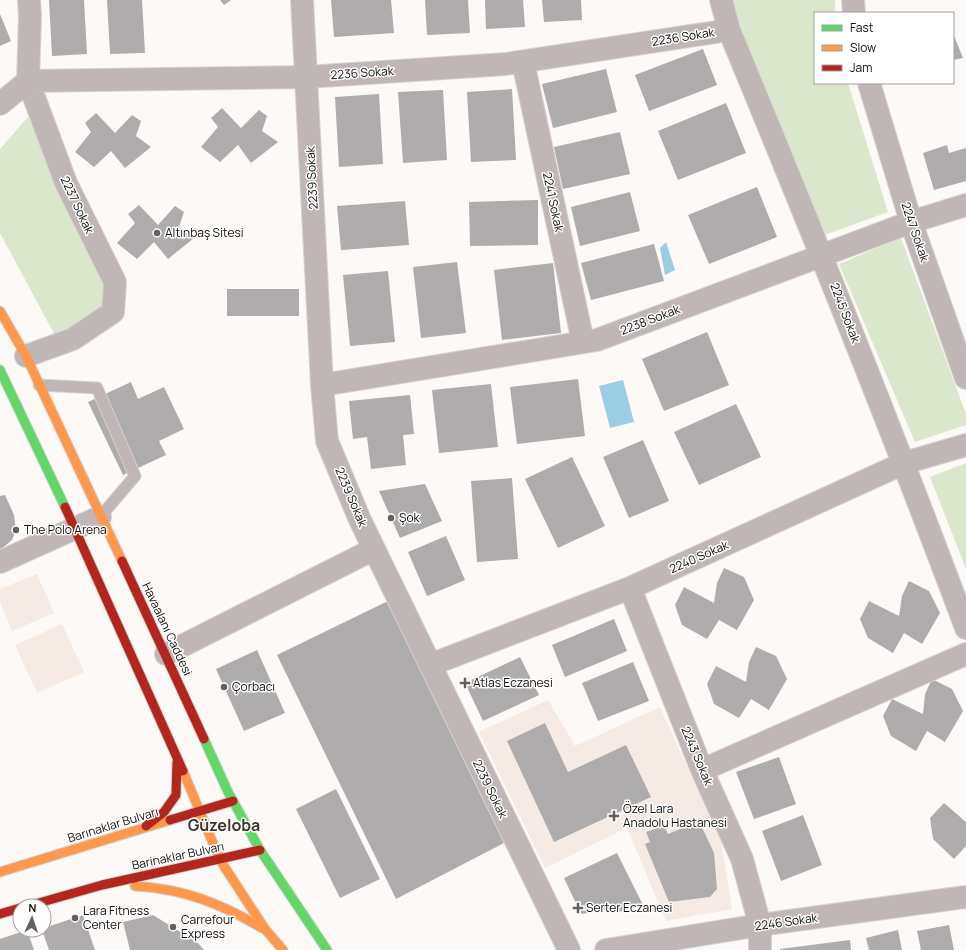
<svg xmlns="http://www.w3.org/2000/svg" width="966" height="950" font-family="Manrope,sans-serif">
<rect width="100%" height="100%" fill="#fcf9f6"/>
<path fill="#f5ebe4" d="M 37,574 L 54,613 L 12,631 L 0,601 L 0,589 Z
M 62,624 L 84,672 L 37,693 L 15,645 Z
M 548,700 L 575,746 L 660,707 L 721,841 L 732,909 L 666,921 L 627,828 L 545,868 L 479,732 Z"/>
<path fill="#dbe7cc" d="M 725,0 L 835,0 L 835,13 L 815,13 L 815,83 L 848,83 L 888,212 L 819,237 Z
M 28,117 L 108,294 L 106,311 L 57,339 L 0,233 L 0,149 Z
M 901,238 L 966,414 L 966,425 L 915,442 L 839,264 Z
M 966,463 L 966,569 L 930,477 Z"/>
<path fill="#9bcee5" d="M 666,242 L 675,270 L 665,275 L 660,248 Z
M 623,380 L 634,422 L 610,428 L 599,386 Z"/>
<path fill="#aeacac" d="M 49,0 L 84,0 L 87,54 L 52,56 Z
M 107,0 L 142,0 L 145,53 L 110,54 Z
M 220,0 L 231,0 L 224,5 Z
M 331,0 L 391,0 L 394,33 L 334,37 Z
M 425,0 L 468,0 L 470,33 L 427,35 Z
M 485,0 L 523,0 L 525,27 L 486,29 Z
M 542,0 L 581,0 L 582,20 L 544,22 Z
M 0,14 L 11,41 L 0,46 Z
M 953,33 L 963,58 L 953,60 Z
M 703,49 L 717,85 L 649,111 L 635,75 Z
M 606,69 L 617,112 L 553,128 L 542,84 Z
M 512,89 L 516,160 L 471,162 L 467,92 Z
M 443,90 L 447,160 L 403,163 L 398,92 Z
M 379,94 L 383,164 L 339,167 L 335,97 Z
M 726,103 L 746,153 L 678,180 L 658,131 Z
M 222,108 L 241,128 L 259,110 L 267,116 L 262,131 L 278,142 L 251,163 L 238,145 L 220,162 L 201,147 L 218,127 L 211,118 Z
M 96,113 L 115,133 L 132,115 L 141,121 L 136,136 L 151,147 L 125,168 L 111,151 L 94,167 L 75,152 L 91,132 L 85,123 Z
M 620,132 L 630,174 L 563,189 L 554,147 Z
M 947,145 L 949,153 L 966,148 L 966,181 L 934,190 L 923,153 Z
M 757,187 L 777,237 L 709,264 L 688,215 Z
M 630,192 L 640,231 L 580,246 L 571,207 Z
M 538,200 L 538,245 L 470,246 L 469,202 Z
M 405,201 L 409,245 L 341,250 L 337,206 Z
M 139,205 L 158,225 L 175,206 L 184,212 L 179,227 L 194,238 L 168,259 L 154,242 L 137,259 L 117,243 L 135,223 L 128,214 Z
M 654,244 L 664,281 L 591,300 L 581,263 Z
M 457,262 L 466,333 L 421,338 L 413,267 Z
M 553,263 L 561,333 L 502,340 L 494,270 Z
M 388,271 L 395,342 L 350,346 L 343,275 Z
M 227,289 L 299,289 L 299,316 L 227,316 Z
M 707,332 L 729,385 L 664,411 L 642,359 Z
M 578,379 L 585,436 L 517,444 L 510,387 Z
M 131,382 L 138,399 L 164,387 L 184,429 L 159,441 L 166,455 L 123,475 L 88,402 Z
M 491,384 L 498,447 L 439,453 L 432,390 Z
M 410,395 L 414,434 L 403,435 L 406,465 L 371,469 L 367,437 L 353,439 L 349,401 Z
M 736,404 L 761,457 L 699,485 L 674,432 Z
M 643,440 L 669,501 L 629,518 L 603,457 Z
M 572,457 L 605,526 L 558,548 L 525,479 Z
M 512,478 L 518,559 L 477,562 L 471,481 Z
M 425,484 L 442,521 L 400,538 L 379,491 Z
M 5,495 L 14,515 L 16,530 L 12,540 L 0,550 L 0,496 Z
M 446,536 L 465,580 L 427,596 L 408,552 Z
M 724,568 L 744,577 L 754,600 L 737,630 L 719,620 L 707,639 L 682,625 L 675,605 L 684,587 L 714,603 L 717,583 Z
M 909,581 L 929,591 L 940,613 L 922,644 L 904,633 L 893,653 L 868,638 L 860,619 L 869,601 L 899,616 L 902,596 Z
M 390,600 L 506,842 L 396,899 L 277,655 Z
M 614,619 L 627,651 L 565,677 L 552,645 Z
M 756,647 L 776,656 L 787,679 L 769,710 L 751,699 L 739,718 L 714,704 L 707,684 L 716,666 L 746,682 L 749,662 Z
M 257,650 L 285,713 L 244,731 L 216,669 Z
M 520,657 L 539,695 L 483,721 L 465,683 Z
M 633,662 L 649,701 L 598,721 L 582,683 Z
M 932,679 L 952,689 L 963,711 L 945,742 L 927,731 L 916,751 L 891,736 L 883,716 L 892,699 L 923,714 L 925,694 Z
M 545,723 L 568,772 L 626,745 L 651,797 L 554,842 L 507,741 Z
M 779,757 L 796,804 L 754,819 L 736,772 Z
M 336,789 L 380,879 L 340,898 L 296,809 Z
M 944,803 L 966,822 L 966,846 L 954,859 L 933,839 L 930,818 Z
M 803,815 L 822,865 L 781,881 L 762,831 Z
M 699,821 L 714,853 L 717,889 L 710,897 L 669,902 L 645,844 L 650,842 L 646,832 L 664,826 L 668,834 Z
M 617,853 L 643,905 L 615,913 L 608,910 L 581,914 L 564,878 Z
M 83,915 L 95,950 L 49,950 L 42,930 L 44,928 Z
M 153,915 L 198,943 L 204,950 L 130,950 L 123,922 Z
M 949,925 L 954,950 L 921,950 L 917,931 Z
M 27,930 L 34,950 L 0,950 L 0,939 Z
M 898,930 L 902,950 L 869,950 L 866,938 Z
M 850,940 L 851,950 L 780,950 L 780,949 Z"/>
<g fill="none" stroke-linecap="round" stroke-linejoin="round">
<g stroke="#d6d3d1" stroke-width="13">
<path id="lane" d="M 39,385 L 97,388 L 135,476 L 100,517"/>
</g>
<g stroke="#d6d3d1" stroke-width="24">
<path id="street" d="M 302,0 L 322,385 L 327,441 L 360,520 L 569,950
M 721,0 L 729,30 C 811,228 891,427 966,628
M 853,0 L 854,13
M 523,62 L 583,342
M 869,83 L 911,222 L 966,378
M 0,104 L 28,81 L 307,77 L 506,64 L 729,30
M 26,356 L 73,339 L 113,312 L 115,282 L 66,183 L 28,81 L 30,16 L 29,0
M 322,385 L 597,340 L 911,222 L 966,205
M 0,562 L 100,517
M 630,588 L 702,770 L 742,859 L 760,925 L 760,950
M 166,654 L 374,549
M 430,665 L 630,588 L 904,463 L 966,445
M 702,770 L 966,654
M 606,950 L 760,925 L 966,897"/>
</g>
<g stroke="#d6d3d1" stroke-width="11">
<path id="fast" d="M 0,370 L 65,507
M 204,739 L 228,792 L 260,850 L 327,950"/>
</g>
<g stroke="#d6d3d1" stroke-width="11">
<path id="slow" d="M 0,311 L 26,356 L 122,561
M 183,771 L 220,860 L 265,929 L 283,950
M 0,872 L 170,820
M 135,886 C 184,889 220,903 262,928"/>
</g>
<g stroke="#d6d3d1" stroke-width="11">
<path id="jam" d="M 65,507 L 183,771
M 122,561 L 204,739
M 170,820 L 233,801
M 146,826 L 164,812 L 176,795 L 177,762
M 28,906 L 102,885 L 260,850
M 0,914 L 20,908"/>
</g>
<use href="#lane" stroke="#c0b6b6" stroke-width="11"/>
<use href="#street" stroke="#c0b6b6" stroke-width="22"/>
<use href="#fast" stroke="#63d668" stroke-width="9"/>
<use href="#slow" stroke="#ff974d" stroke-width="9"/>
<use href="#jam" stroke="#b3261e" stroke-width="9"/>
</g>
<g fill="#64605e" stroke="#fff" stroke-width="1.5">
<circle cx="157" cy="233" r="4"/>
<circle cx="391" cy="518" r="4"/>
<circle cx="16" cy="530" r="4"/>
<path d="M463 677h4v4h4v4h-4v4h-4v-4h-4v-4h4z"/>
<circle cx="224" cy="687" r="4"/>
<path d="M612 810h4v4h4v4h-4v4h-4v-4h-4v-4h4z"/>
<path d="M576 902h4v4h4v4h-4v4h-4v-4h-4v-4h4z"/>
<circle cx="75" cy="918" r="4"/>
<circle cx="173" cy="927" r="4"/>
</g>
<g text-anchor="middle" stroke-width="3" stroke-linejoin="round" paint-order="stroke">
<g font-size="12" fill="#120e0c" stroke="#fff">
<text transform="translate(683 37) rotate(-9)" y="4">2236 Sokak</text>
<text transform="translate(362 73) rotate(-4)" y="4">2236 Sokak</text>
<text transform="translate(312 178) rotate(-93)" y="4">2239 Sokak</text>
<text transform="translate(553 202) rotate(78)" y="4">2241 Sokak</text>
<text transform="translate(77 205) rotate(65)" y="4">2237 Sokak</text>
<text transform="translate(915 232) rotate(71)" y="4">2247 Sokak</text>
<text transform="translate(845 313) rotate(69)" y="4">2245 Sokak</text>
<text transform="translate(650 320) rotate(-21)" y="4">2238 Sokak</text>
<text transform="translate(351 497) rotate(67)" y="4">2239 Sokak</text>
<text transform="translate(699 557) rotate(-24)" y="4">2240 Sokak</text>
<text transform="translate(167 629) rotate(65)" y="4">Havaalanı Caddesi</text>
<text transform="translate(697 756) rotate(67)" y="4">2243 Sokak</text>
<text transform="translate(490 789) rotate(64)" y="4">2239 Sokak</text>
<text transform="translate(113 825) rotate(-17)" y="4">Barınaklar Bulvarı</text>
<text transform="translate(178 856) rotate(-12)" y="4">Barinaklar Bulvarı</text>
<text transform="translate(786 922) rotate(-8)" y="4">2246 Sokak</text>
</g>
<g font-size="12" fill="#120e0c" stroke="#fff" text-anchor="start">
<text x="165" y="237">Altınbaş Sitesi</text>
<text x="399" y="522">Şok</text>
<text x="24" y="534">The Polo Arena</text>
<text x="473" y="687">Atlas Eczanesi</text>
<text x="232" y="691">Çorbacı</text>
<text x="623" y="813">Özel Lara<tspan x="623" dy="14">Anadolu Hastanesi</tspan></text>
<text x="586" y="912">Serter Eczanesi</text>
<text x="83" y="915">Lara Fitness<tspan x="83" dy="14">Center</tspan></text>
<text x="181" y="924">Carrefour<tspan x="181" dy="14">Express</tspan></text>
</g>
<g font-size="16" font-weight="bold" fill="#3b342f" stroke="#fff">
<text x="224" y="831">Güzeloba</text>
</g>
</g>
<rect x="814" y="12" width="140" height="72" fill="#ffffff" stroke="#a09f9e"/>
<rect x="822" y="25" width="20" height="6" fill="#63d668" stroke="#a09f9e"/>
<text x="850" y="32" font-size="12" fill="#120e0c">Fast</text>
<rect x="822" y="45" width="20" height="6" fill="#ff974d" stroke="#a09f9e"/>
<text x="850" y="52" font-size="12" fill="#120e0c">Slow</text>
<rect x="822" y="65" width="20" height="6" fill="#b3261e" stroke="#a09f9e"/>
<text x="850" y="72" font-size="12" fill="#120e0c">Jam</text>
<g transform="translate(32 918) rotate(3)"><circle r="19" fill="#ffffff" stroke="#a09f9e"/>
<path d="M0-3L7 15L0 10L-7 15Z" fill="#64605e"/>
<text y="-6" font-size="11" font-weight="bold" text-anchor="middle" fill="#120e0c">N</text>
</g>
</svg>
